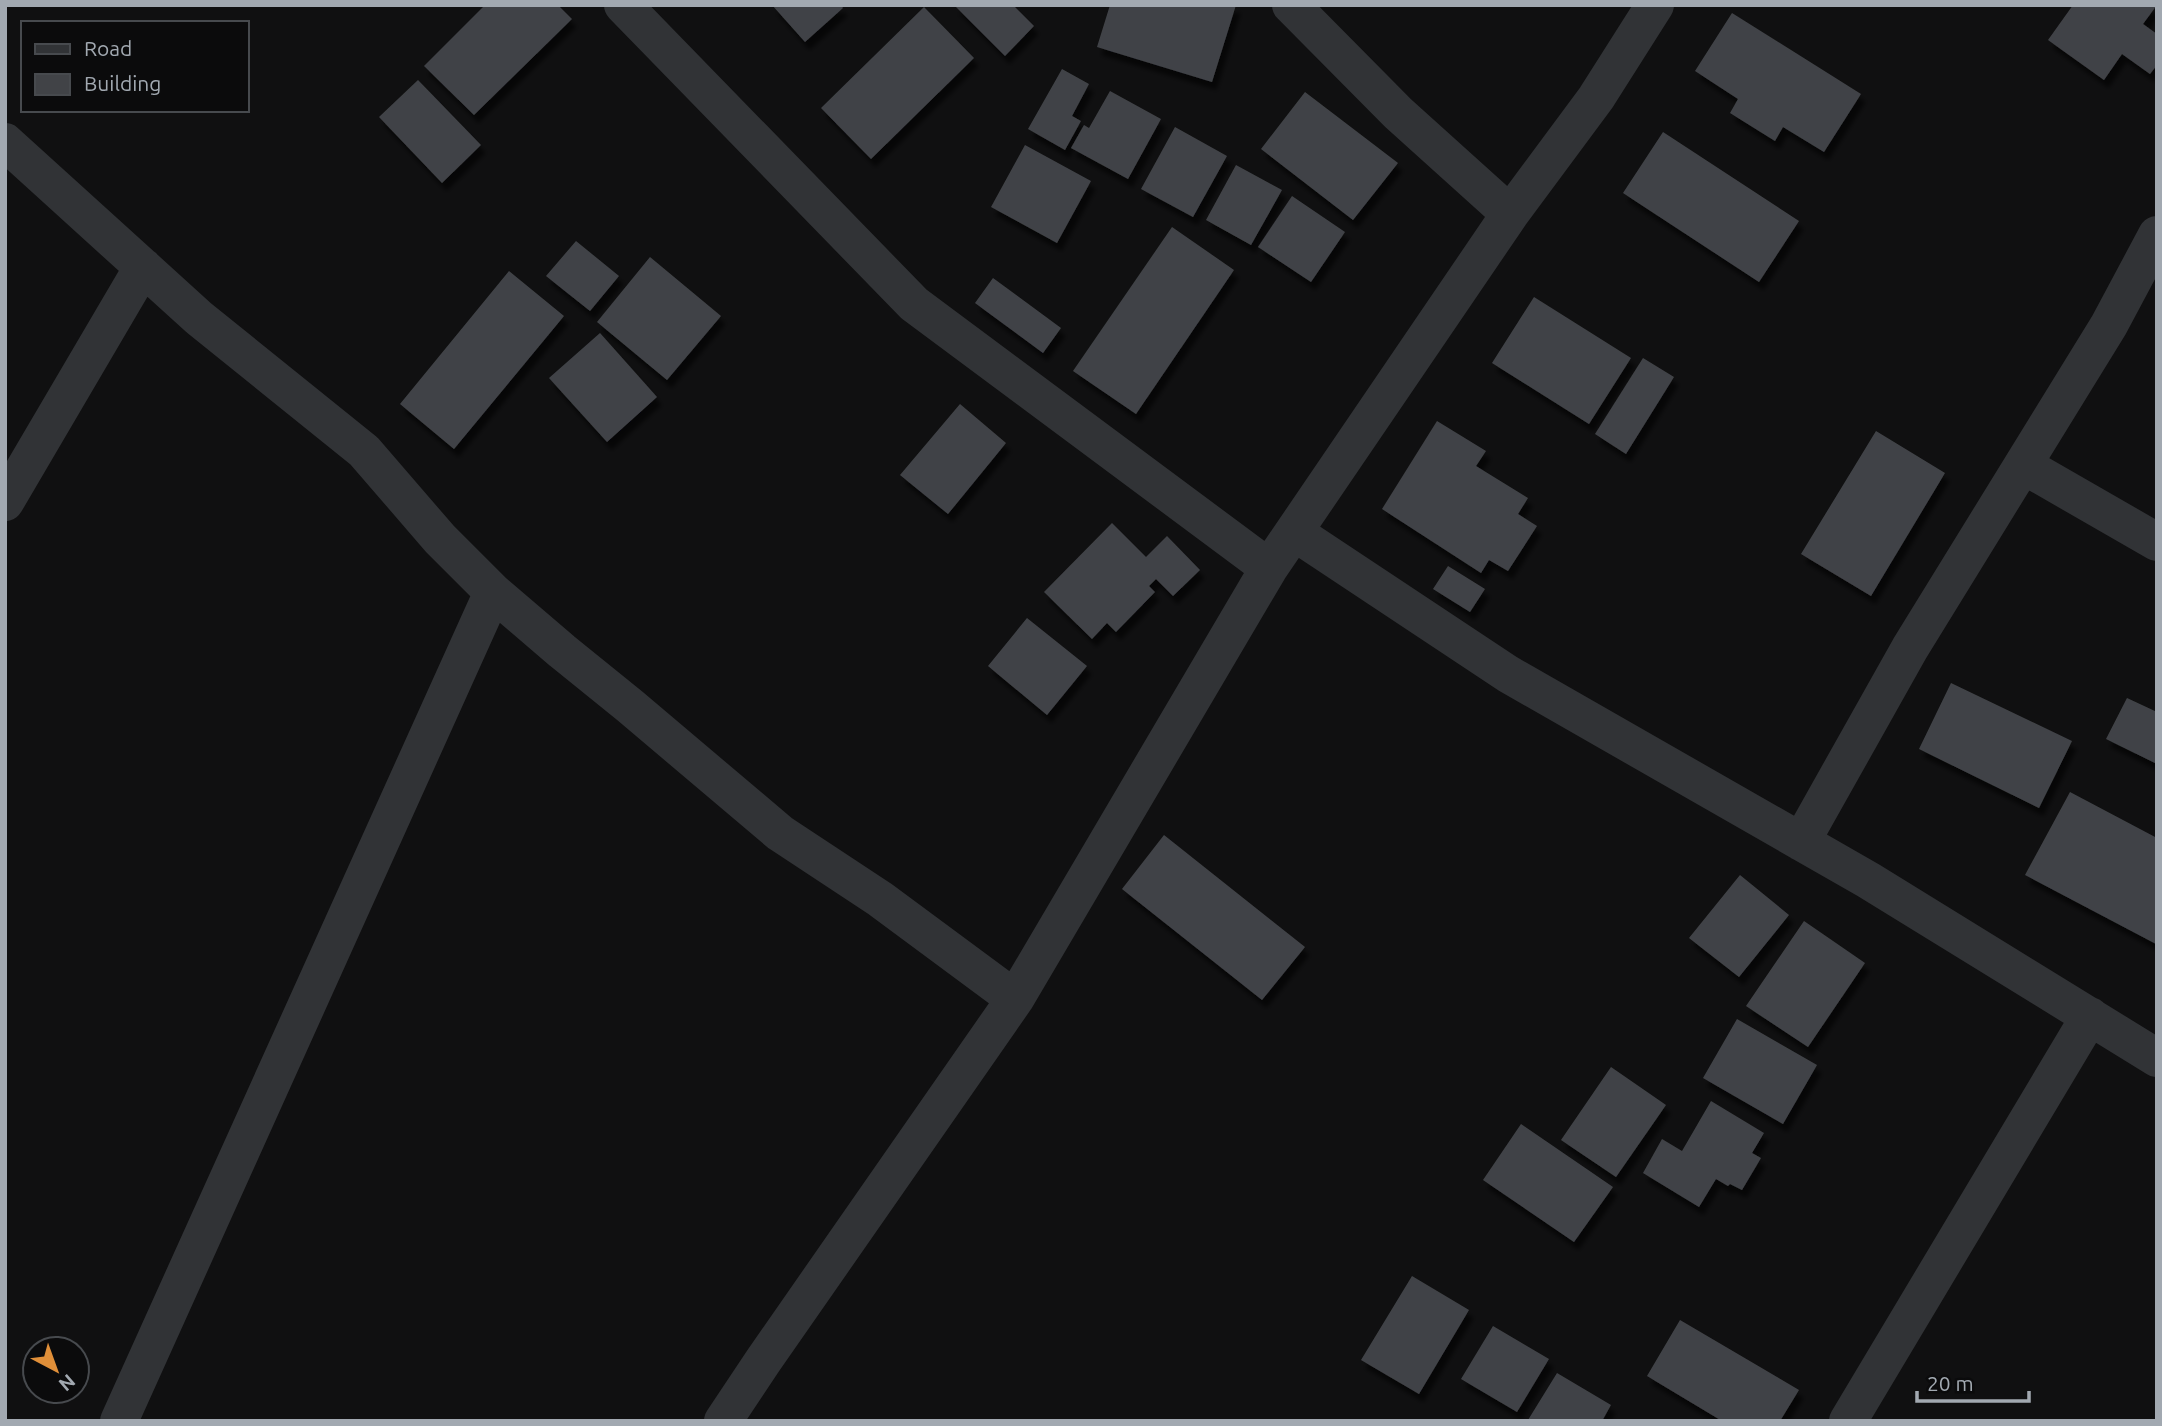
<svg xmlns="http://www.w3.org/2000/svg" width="2162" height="1426" font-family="Ubuntu,sans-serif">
<defs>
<filter id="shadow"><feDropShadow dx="4.5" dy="8" stdDeviation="2" flood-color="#0009"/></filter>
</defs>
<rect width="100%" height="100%" fill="#101011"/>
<path fill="#414347" filter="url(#shadow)" d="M 485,5 L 558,5 L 572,19 L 474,115 L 424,66 Z
M 772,5 L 841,5 L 843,8 L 805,42 Z
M 954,5 L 1013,5 L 1034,26 L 1005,56 Z
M 1110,5 L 1236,5 L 1212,82 L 1097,47 Z
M 2073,5 L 2157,5 L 2143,24 L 2157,34 L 2157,65 L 2150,74 L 2122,54 L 2104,80 L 2048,40 Z
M 924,7 L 974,58 L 871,159 L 821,108 Z
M 1732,13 L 1861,94 L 1824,152 L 1783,127 L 1775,141 L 1730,113 L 1738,99 L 1695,71 Z
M 1062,69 L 1089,84 L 1072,116 L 1081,121 L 1065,150 L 1028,129 Z
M 418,80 L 481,145 L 442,183 L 379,117 Z
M 1110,91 L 1161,119 L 1128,179 L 1071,148 L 1084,125 L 1089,128 Z
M 1305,92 L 1398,163 L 1353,220 L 1261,149 Z
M 1175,127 L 1227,156 L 1193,217 L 1141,189 Z
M 1663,132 L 1799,221 L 1759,282 L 1623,193 Z
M 1025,145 L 1091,181 L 1057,243 L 991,207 Z
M 1236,165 L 1282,190 L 1251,245 L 1206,220 Z
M 1292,196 L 1345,232 L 1311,282 L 1258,247 Z
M 1172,227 L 1234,270 L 1136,414 L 1073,371 Z
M 576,241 L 619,276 L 590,311 L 546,276 Z
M 650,257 L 721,316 L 667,380 L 597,322 Z
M 509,271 L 564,316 L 454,449 L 400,404 Z
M 993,278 L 1061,328 L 1043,353 L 975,303 Z
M 1534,297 L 1631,358 L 1589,424 L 1492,363 Z
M 600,333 L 657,397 L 607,442 L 549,378 Z
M 1643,358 L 1674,377 L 1626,454 L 1595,434 Z
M 960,404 L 1006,443 L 948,514 L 900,475 Z
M 1437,421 L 1486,451 L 1476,466 L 1528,498 L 1518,514 L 1537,526 L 1508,571 L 1489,560 L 1481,573 L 1382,509 Z
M 1876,431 L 1945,473 L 1871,596 L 1801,554 Z
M 1112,523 L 1146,557 L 1167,536 L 1200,570 L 1173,596 L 1156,579 L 1149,586 L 1155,592 L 1116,632 L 1107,623 L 1092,639 L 1044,592 Z
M 1448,566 L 1485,589 L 1470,612 L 1433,589 Z
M 1027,618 L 1087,666 L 1047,715 L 988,666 Z
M 1951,683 L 2072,741 L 2039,808 L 1919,749 Z
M 2127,698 L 2157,712 L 2157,764 L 2106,739 Z
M 2070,792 L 2157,838 L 2156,944 L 2025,875 Z
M 1164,835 L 1305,947 L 1262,1000 L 1122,889 Z
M 1740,875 L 1789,915 L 1739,977 L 1689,938 Z
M 1804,921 L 1865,963 L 1808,1047 L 1746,1006 Z
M 1737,1019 L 1817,1065 L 1783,1124 L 1703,1078 Z
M 1611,1067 L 1666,1105 L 1616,1177 L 1561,1140 Z
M 1711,1101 L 1764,1133 L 1752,1153 L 1761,1158 L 1742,1190 L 1730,1184 L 1728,1186 L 1716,1179 L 1699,1207 L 1643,1173 L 1662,1139 L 1682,1151 Z
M 1521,1124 L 1613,1187 L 1574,1242 L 1483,1180 Z
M 1412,1276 L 1469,1310 L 1419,1394 L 1361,1360 Z
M 1680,1320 L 1799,1390 L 1780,1421 L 1722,1421 L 1647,1376 Z
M 1493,1326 L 1549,1359 L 1517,1412 L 1461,1379 Z
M 1557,1373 L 1611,1405 L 1602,1421 L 1528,1420 Z"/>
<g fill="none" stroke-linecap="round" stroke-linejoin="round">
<path stroke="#313336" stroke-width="38" d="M 623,5 L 914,304 L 1269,568
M 1291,5 L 1398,113 L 1510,214
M 5,142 L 199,318 L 364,451 L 440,539 L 493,592 L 562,651 L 630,706 L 780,833 L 880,899 L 1015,999
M 2023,465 L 2157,542
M 5,502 L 143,267
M 1294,532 L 1508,674 L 1868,880 L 2157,1058
M 1801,842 L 1910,648 L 2109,325 L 2157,235
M 119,1421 L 493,592
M 723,1421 L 763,1361 L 1015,999 L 1269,568 L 1510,214 L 1596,98 L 1655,5
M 1848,1421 L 2090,1016"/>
</g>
<rect width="2162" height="1426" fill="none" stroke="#a2a9b1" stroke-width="14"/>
<rect x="21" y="21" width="228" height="91" fill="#0b0b0c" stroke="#474a4e" stroke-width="2"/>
<rect x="35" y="44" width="35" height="10" fill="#313336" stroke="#474a4e" stroke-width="2"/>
<text x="84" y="56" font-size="21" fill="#a2a9b1">Road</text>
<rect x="35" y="74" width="35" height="21" fill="#414347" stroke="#474a4e" stroke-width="2"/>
<text x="84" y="91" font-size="21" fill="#a2a9b1">Building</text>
<g transform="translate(56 1370) rotate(139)"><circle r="33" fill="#0b0b0c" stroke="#474a4e" stroke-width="2"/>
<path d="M0-5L12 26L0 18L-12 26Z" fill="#e08f39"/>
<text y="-10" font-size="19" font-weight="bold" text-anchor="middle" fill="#a2a9b1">N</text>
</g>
<path d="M1917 1391v10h112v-10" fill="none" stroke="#a2a9b1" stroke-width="3.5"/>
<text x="1927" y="1391" font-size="21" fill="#a2a9b1" stroke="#0b0b0c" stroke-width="5" paint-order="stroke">20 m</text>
</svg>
